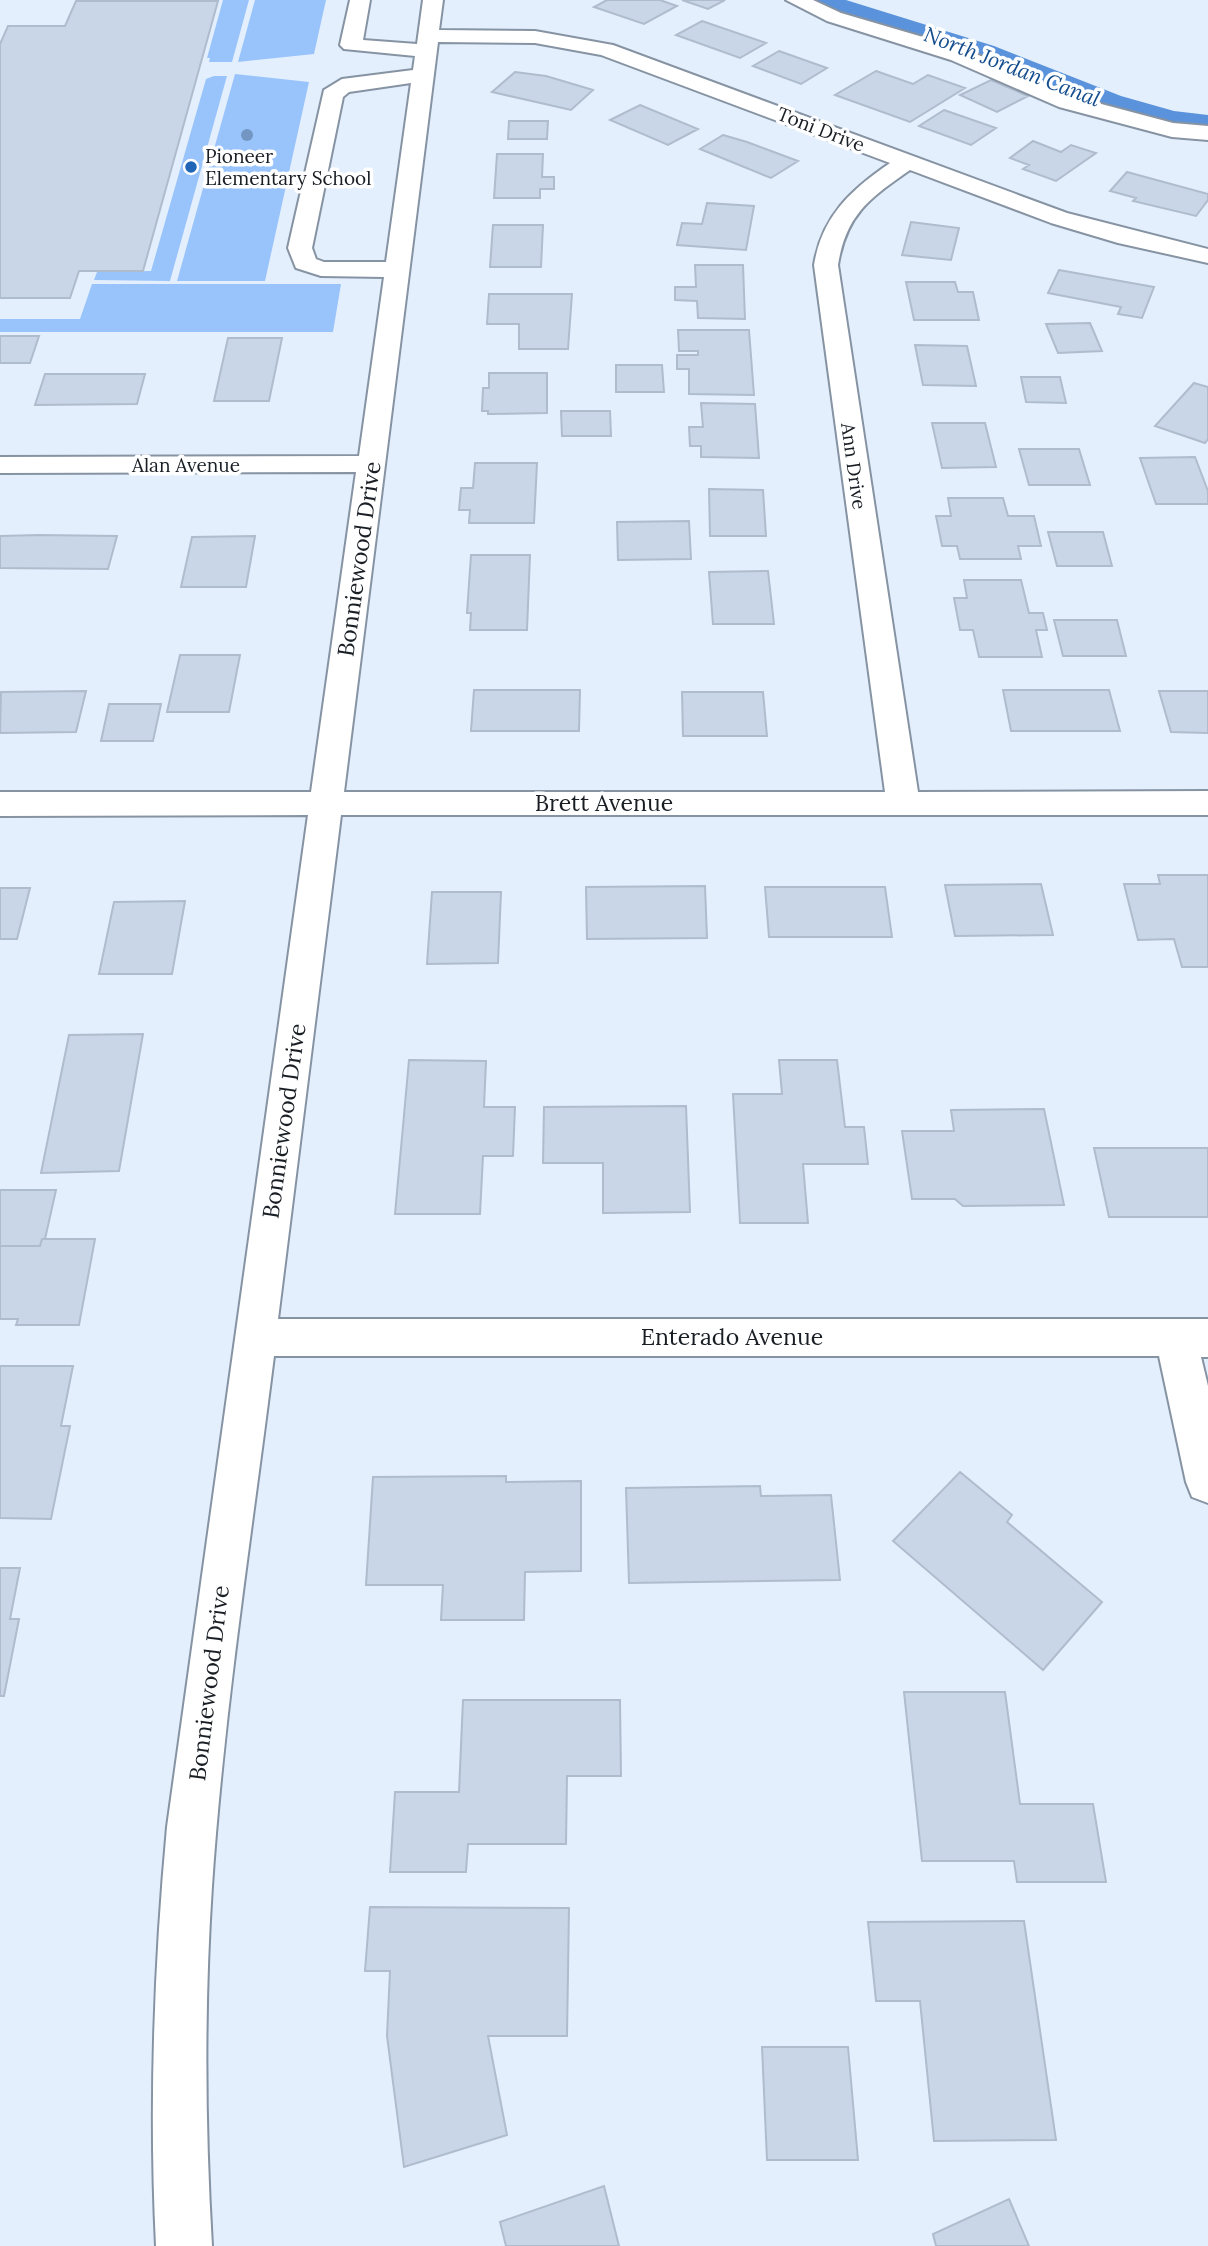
<svg xmlns="http://www.w3.org/2000/svg" width="1208" height="2246" font-family="Lora,serif">
<rect width="100%" height="100%" fill="#e4effd"/>
<path fill="#99c4fb" d="M 223,0 L 249,0 L 232,62 L 209,62 L 210,58 L 207,58 Z
M 255,0 L 326,0 L 314,54 L 238,62 Z
M 235,74 L 309,82 L 265,281 L 177,281 Z
M 214,76 L 227,76 L 170,281 L 94,280 L 97,272 L 151,271 L 206,79 Z
M 92,284 L 341,284 L 333,332 L 0,332 L 0,319 L 80,319 Z"/>
<g fill="none" stroke-linecap="round" stroke-linejoin="round">
<path fill="#5a93db" fill-rule="evenodd" d="M 802,0 L 846,0 L 994,46 L 1121,96 L 1174,111 L 1208,115 L 1208,135 C 1123,125 1050,90 970,60 C 922,42 872,31 823,13 L 807,7 Z"/>
</g>
<path fill="#c8d6e7" stroke="#afbccd" stroke-width="2" d="M 607,0 L 660,0 L 677,6 L 644,24 L 594,7 Z
M 682,0 L 725,0 L 708,9 Z
M 76,1 L 218,1 L 143,271 L 79,271 L 70,298 L 0,298 L 0,44 L 8,26 L 65,26 Z
M 702,21 L 766,43 L 740,58 L 676,35 Z
M 779,51 L 827,68 L 801,84 L 753,66 Z
M 876,71 L 913,84 L 928,75 L 965,88 L 910,122 L 835,95 Z
M 515,72 L 546,76 L 593,90 L 571,110 L 492,92 Z
M 991,80 L 1028,96 L 997,112 L 960,95 Z
M 640,105 L 698,129 L 668,145 L 610,120 Z
M 944,110 L 996,128 L 971,145 L 919,126 Z
M 509,121 L 548,121 L 547,139 L 508,139 Z
M 723,135 L 747,142 L 798,161 L 771,178 L 700,149 Z
M 1033,141 L 1061,152 L 1071,145 L 1096,153 L 1056,181 L 1023,169 L 1029,165 L 1010,158 Z
M 497,154 L 543,154 L 542,177 L 554,177 L 554,189 L 540,189 L 540,198 L 494,198 Z
M 1127,172 L 1208,194 L 1208,200 L 1196,216 L 1133,201 L 1136,198 L 1110,191 Z
M 707,203 L 754,206 L 746,250 L 677,245 L 682,223 L 702,224 Z
M 911,222 L 959,228 L 951,260 L 902,255 Z
M 493,225 L 543,225 L 541,267 L 490,267 Z
M 695,265 L 743,265 L 745,319 L 698,318 L 697,301 L 675,300 L 675,287 L 696,287 Z
M 1059,270 L 1154,287 L 1142,318 L 1118,314 L 1121,307 L 1048,293 Z
M 906,282 L 955,282 L 958,292 L 973,292 L 979,320 L 914,320 Z
M 489,294 L 572,294 L 568,349 L 519,349 L 519,324 L 487,324 Z
M 1090,323 L 1102,351 L 1058,353 L 1046,324 Z
M 678,330 L 749,330 L 754,395 L 689,394 L 689,369 L 677,369 L 677,355 L 698,355 L 698,351 L 679,351 Z
M 0,336 L 39,336 L 30,363 L 0,363 Z
M 228,338 L 282,338 L 269,401 L 214,401 Z
M 915,345 L 967,346 L 976,386 L 923,385 Z
M 616,365 L 662,365 L 664,392 L 616,392 Z
M 489,373 L 547,373 L 547,413 L 488,414 L 488,411 L 482,411 L 483,388 L 489,388 Z
M 45,374 L 145,374 L 137,404 L 35,405 Z
M 1021,377 L 1060,377 L 1066,403 L 1026,402 Z
M 1194,383 L 1208,387 L 1208,439 L 1205,443 L 1155,426 Z
M 701,403 L 755,404 L 759,458 L 701,457 L 701,446 L 690,446 L 689,427 L 703,427 Z
M 561,411 L 610,411 L 611,436 L 562,436 Z
M 932,423 L 985,423 L 996,467 L 942,468 Z
M 1019,449 L 1079,449 L 1090,485 L 1029,485 Z
M 1195,457 L 1208,491 L 1208,504 L 1156,504 L 1140,458 Z
M 475,463 L 537,463 L 534,523 L 469,523 L 470,510 L 459,510 L 461,488 L 473,488 Z
M 709,489 L 763,490 L 766,536 L 710,536 Z
M 948,498 L 1003,498 L 1008,516 L 1034,516 L 1041,546 L 1018,546 L 1021,559 L 960,559 L 957,546 L 942,546 L 936,516 L 951,516 Z
M 689,521 L 691,559 L 618,560 L 617,522 Z
M 1048,532 L 1103,532 L 1112,566 L 1057,566 Z
M 0,536 L 39,535 L 117,536 L 108,569 L 0,568 Z
M 255,536 L 246,587 L 181,587 L 192,537 Z
M 471,555 L 530,555 L 527,630 L 470,630 L 471,613 L 467,613 Z
M 768,571 L 774,624 L 713,624 L 709,572 Z
M 964,580 L 1021,580 L 1029,613 L 1043,613 L 1047,630 L 1036,630 L 1042,657 L 979,657 L 973,630 L 960,630 L 954,598 L 967,598 Z
M 1054,620 L 1117,620 L 1126,656 L 1063,656 Z
M 180,655 L 240,655 L 229,712 L 167,712 Z
M 474,690 L 580,690 L 579,731 L 471,731 Z
M 1003,690 L 1109,690 L 1120,731 L 1011,731 Z
M 86,691 L 76,732 L 0,733 L 1,692 Z
M 1159,691 L 1208,691 L 1208,733 L 1171,732 Z
M 682,692 L 763,692 L 767,736 L 683,736 Z
M 109,704 L 161,704 L 153,741 L 101,741 Z
M 1158,875 L 1208,875 L 1208,967 L 1182,967 L 1174,939 L 1138,940 L 1124,884 L 1160,884 Z
M 1041,884 L 1053,935 L 955,936 L 945,885 Z
M 705,886 L 707,938 L 587,939 L 586,887 Z
M 765,887 L 885,887 L 892,937 L 769,937 Z
M 0,888 L 30,888 L 17,939 L 0,939 Z
M 432,892 L 501,892 L 498,963 L 427,964 Z
M 185,901 L 172,974 L 99,974 L 114,902 Z
M 143,1034 L 119,1171 L 41,1173 L 69,1035 Z
M 409,1060 L 486,1061 L 484,1107 L 515,1107 L 513,1156 L 483,1156 L 480,1214 L 395,1214 Z
M 779,1060 L 837,1060 L 845,1127 L 864,1127 L 868,1164 L 803,1164 L 808,1223 L 740,1223 L 733,1094 L 782,1094 Z
M 686,1106 L 690,1212 L 603,1213 L 603,1163 L 543,1163 L 544,1107 Z
M 1044,1109 L 1064,1205 L 963,1206 L 955,1199 L 912,1199 L 902,1131 L 954,1131 L 951,1110 Z
M 1094,1148 L 1208,1148 L 1208,1217 L 1109,1217 Z
M 0,1190 L 56,1190 L 45,1239 L 42,1239 L 40,1246 L 0,1246 Z
M 42,1239 L 95,1239 L 79,1325 L 16,1325 L 18,1319 L 0,1319 L 0,1246 L 40,1246 Z
M 0,1366 L 73,1366 L 61,1426 L 70,1426 L 51,1519 L 0,1518 Z
M 960,1472 L 1012,1515 L 1007,1522 L 1102,1602 L 1043,1670 L 893,1541 Z
M 506,1476 L 506,1482 L 581,1481 L 581,1571 L 525,1572 L 524,1620 L 441,1620 L 443,1585 L 366,1585 L 373,1477 Z
M 760,1486 L 761,1496 L 831,1495 L 840,1580 L 629,1583 L 626,1488 Z
M 0,1568 L 20,1568 L 10,1619 L 19,1619 L 4,1696 L 0,1696 Z
M 904,1692 L 1005,1692 L 1020,1804 L 1093,1804 L 1106,1882 L 1017,1882 L 1014,1861 L 922,1861 Z
M 463,1700 L 620,1700 L 621,1776 L 567,1776 L 566,1844 L 468,1844 L 466,1872 L 390,1872 L 395,1792 L 459,1792 Z
M 370,1907 L 569,1908 L 567,2036 L 488,2036 L 507,2135 L 404,2167 L 387,2036 L 390,1971 L 365,1971 Z
M 1024,1921 L 1056,2140 L 934,2141 L 920,2001 L 876,2001 L 868,1922 Z
M 762,2047 L 848,2047 L 858,2160 L 767,2160 Z
M 604,2186 L 619,2246 L 506,2246 L 500,2222 Z
M 1009,2199 L 1029,2246 L 936,2246 L 933,2234 Z"/>
<g fill="none" stroke-linecap="round" stroke-linejoin="round">
<g stroke="#8693a3" stroke-width="4">
<path id="minor" d="M 350,0 L 370,0 L 363,40 L 417,44 L 423,0 L 443,0 L 439,30 L 535,31 L 613,45 L 1067,213 L 1208,249 L 1208,263 L 1118,243 L 1051,223 L 910,170 C 870,198 846,214 838,265 L 918,792 L 1208,791 L 1208,815 L 341,815 L 278,1319 L 1208,1319 L 1208,1357 L 1201,1357 L 1208,1386 L 1208,1503 L 1192,1497 L 1186,1482 L 1159,1356 L 274,1356 C 252,1532 224,1709 212,1886 C 204,2006 205,2126 212,2246 L 156,2246 C 149,2106 154,1967 167,1827 L 308,815 L 0,816 L 0,792 L 311,792 L 356,472 L 0,473 L 0,457 L 359,456 L 384,277 L 321,276 L 296,268 L 288,248 L 324,90 L 342,79 L 413,70 L 415,56 L 344,49 L 340,45 ZM 438,42 L 535,43 L 601,55 L 890,163 C 851,190 822,216 814,265 L 885,792 L 344,792 ZM 411,83 L 386,262 L 324,262 L 316,259 L 312,248 L 343,97 L 349,92 Z
M 786,0 L 813,0 L 841,13 L 967,50 L 1075,97 L 1173,123 L 1208,126 L 1208,140 L 1172,137 L 1059,107 L 951,60 L 827,21 Z"/>
</g>
<use href="#minor" fill="#fff" fill-rule="evenodd"/>
</g>
<circle fill="#7397c2" cx="247" cy="135" r="6"/>
<circle fill="#2166b6" stroke="#fff" stroke-width="2.5" cx="191" cy="167" r="7"/>
<g text-anchor="middle" stroke-width="7" stroke-linejoin="round" paint-order="stroke">
<g font-size="19" fill="#191e24" stroke="#fff">
<text transform="translate(821 129) rotate(21)" y="7">Toni Drive</text>
<text x="186" y="472">Alan Avenue</text>
<text transform="translate(854 466) rotate(82)" y="7">Ann Drive</text>
</g>
<g font-size="19" fill="#191e24" stroke="#fff" text-anchor="start">
<text x="205" y="163">Pioneer<tspan x="205" dy="22">Elementary School</tspan></text>
</g>
<g font-size="21" font-style="italic" fill="#134d8e" stroke="#fff">
<text transform="translate(1012 67) rotate(21)" y="7">North Jordan Canal</text>
</g>
<g font-size="23" fill="#191e24" stroke="#fff">
<text transform="translate(359 559) rotate(-82)" y="8">Bonniewood Drive</text>
<text x="604" y="811">Brett Avenue</text>
<text transform="translate(284 1121) rotate(-82)" y="8">Bonniewood Drive</text>
<text x="732" y="1345">Enterado Avenue</text>
<text transform="translate(209 1683) rotate(-83)" y="8">Bonniewood Drive</text>
</g>
</g>
</svg>
